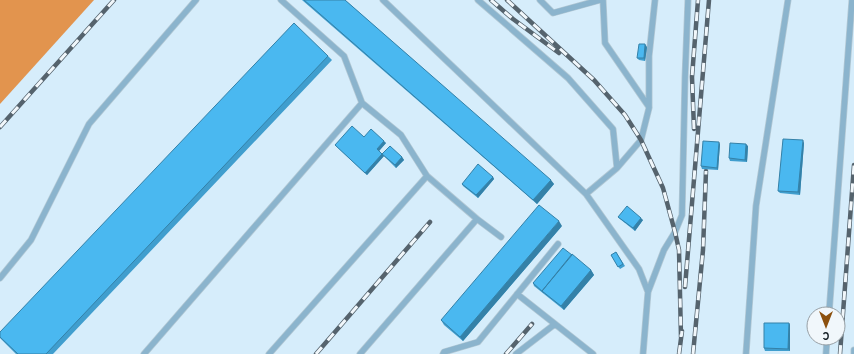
<svg xmlns="http://www.w3.org/2000/svg" width="854" height="354" font-family="Overpass,sans-serif">
<rect width="100%" height="100%" fill="#d6edfb"/>
<path fill="#e2944e" d="M 0,0 L 94,0 L 0,104 Z"/>
<g fill="none" stroke-linecap="round" stroke-linejoin="round">
<g stroke="#b3c8d4" stroke-width="7">
<path id="lane" d="M 281,0 L 344,56 L 362,103 L 401,135 L 427,176 L 477,219 L 501,237
M 383,0 L 586,194 L 639,269 L 648,292
M 478,0 L 568,78 L 613,129 L 617,168 L 586,194
M 540,0 L 553,13 L 600,0
M 603,0 L 605,43 L 649,107
M 617,168 L 641,140 L 649,108 L 649,56 L 655,0
M 0,278 L 31,240 L 89,124 L 196,0
M 517,294 L 593,354
M 829,314 L 852,0
M 144,354 L 362,103
M 269,354 L 427,176
M 360,354 L 477,219
M 443,354 L 444,352 L 478,342 L 558,244
M 516,354 L 555,324
M 643,354 L 648,292 L 664,250 L 675,232 L 682,215 L 685,78 L 688,0
M 746,354 L 756,206 L 788,0
M 826,354 L 827,338
M 854,354 L 854,350"/>
</g>
<use href="#lane" stroke="#8bb4cd" stroke-width="5.5"/>
<g stroke="#55636d" stroke-width="4.5">
<path id="rail" d="M 491,0 L 513,19 L 559,53
M 507,0 L 594,80 L 625,115 L 641,140 L 663,188 L 675,232 L 679,250 L 681,337
M 0,127 L 114,0
M 694,129 L 692,77 L 698,0
M 685,287 L 709,0
M 316,354 L 430,222
M 506,354 L 532,324
M 679,354 L 682,331
M 693,354 L 703,250 L 706,171
M 840,354 L 854,165"/>
</g>
<use href="#rail" stroke="#f1f7fb" stroke-width="3" stroke-dasharray="9" stroke-linecap="butt"/>
</g>
<path fill="#409ece" d="M 302,0 L 345,0 L 554,184 L 537,204 Z
M 647,47 L 645,61 L 639,60 L 637,58 Z
M 328,56 L 332,60 L 53,354 L 16,354 L 0,338 L 0,332 Z
M 364,137 L 386,143 L 379,151 L 382,154 L 402,157 L 404,160 L 396,168 L 384,156 L 367,175 L 337,147 L 335,145 Z
M 804,143 L 800,195 L 780,193 L 778,191 Z
M 720,144 L 718,170 L 702,169 L 701,166 Z
M 748,146 L 747,162 L 730,161 L 729,158 Z
M 493,177 L 494,179 L 478,198 L 463,186 L 462,184 Z
M 618,217 L 643,220 L 635,231 L 620,219 Z
M 562,226 L 463,341 L 444,325 L 441,320 Z
M 616,252 L 625,266 L 620,269 L 611,255 Z
M 591,270 L 594,275 L 564,310 L 534,286 L 533,283 Z
M 789,323 L 790,325 L 790,351 L 765,351 L 764,348 Z"/>
<path fill="#3481a8" d="M 645,44 L 647,47 L 645,61 L 644,58 Z
M 803,140 L 804,143 L 800,195 L 798,192 Z
M 384,141 L 386,143 L 379,151 L 377,149 Z
M 719,142 L 720,144 L 718,170 L 717,168 Z
M 746,144 L 748,146 L 747,162 L 745,160 Z
M 382,154 L 384,156 L 367,175 L 365,173 Z
M 402,157 L 404,160 L 396,168 L 395,165 Z
M 493,177 L 494,179 L 478,198 L 476,195 Z
M 551,180 L 554,184 L 537,204 L 533,200 Z
M 641,218 L 643,220 L 635,231 L 633,228 Z
M 559,221 L 562,226 L 463,341 L 460,337 Z
M 591,270 L 594,275 L 564,310 L 561,306 Z
M 789,323 L 790,325 L 790,351 L 788,349 Z"/>
<path fill="#4ab8f0" stroke="#3481a8" d="M 304,0 L 345,0 L 551,180 L 533,200 Z
M 294,23 L 328,56 L 46,354 L 18,354 L 0,337 L 0,332 Z
M 639,44 L 645,44 L 644,58 L 637,58 Z
M 352,126 L 364,137 L 371,129 L 384,141 L 377,149 L 382,154 L 390,146 L 402,157 L 395,165 L 382,154 L 365,173 L 335,145 Z
M 783,139 L 803,140 L 798,192 L 778,191 Z
M 703,141 L 719,142 L 717,168 L 701,166 Z
M 730,143 L 746,144 L 745,160 L 729,158 Z
M 478,164 L 493,177 L 476,195 L 462,184 Z
M 539,205 L 559,221 L 460,337 L 441,320 Z
M 627,206 L 641,218 L 633,228 L 618,217 Z
M 563,248 L 572,255 L 542,291 L 544,293 L 533,283 Z
M 616,252 L 623,264 L 618,267 L 611,255 Z
M 572,254 L 591,270 L 561,306 L 542,291 Z
M 764,323 L 789,323 L 788,349 L 764,348 Z"/>
<g transform="translate(826 326) rotate(180)"><circle r="19" fill="#f1f7fb" stroke="#98a0a5"/>
<path d="M0-3L7 15L0 10L-7 15Z" fill="#8b500e"/>
<text y="-6" font-size="11" font-weight="bold" text-anchor="middle" fill="#131d24">С</text>
</g>
</svg>
